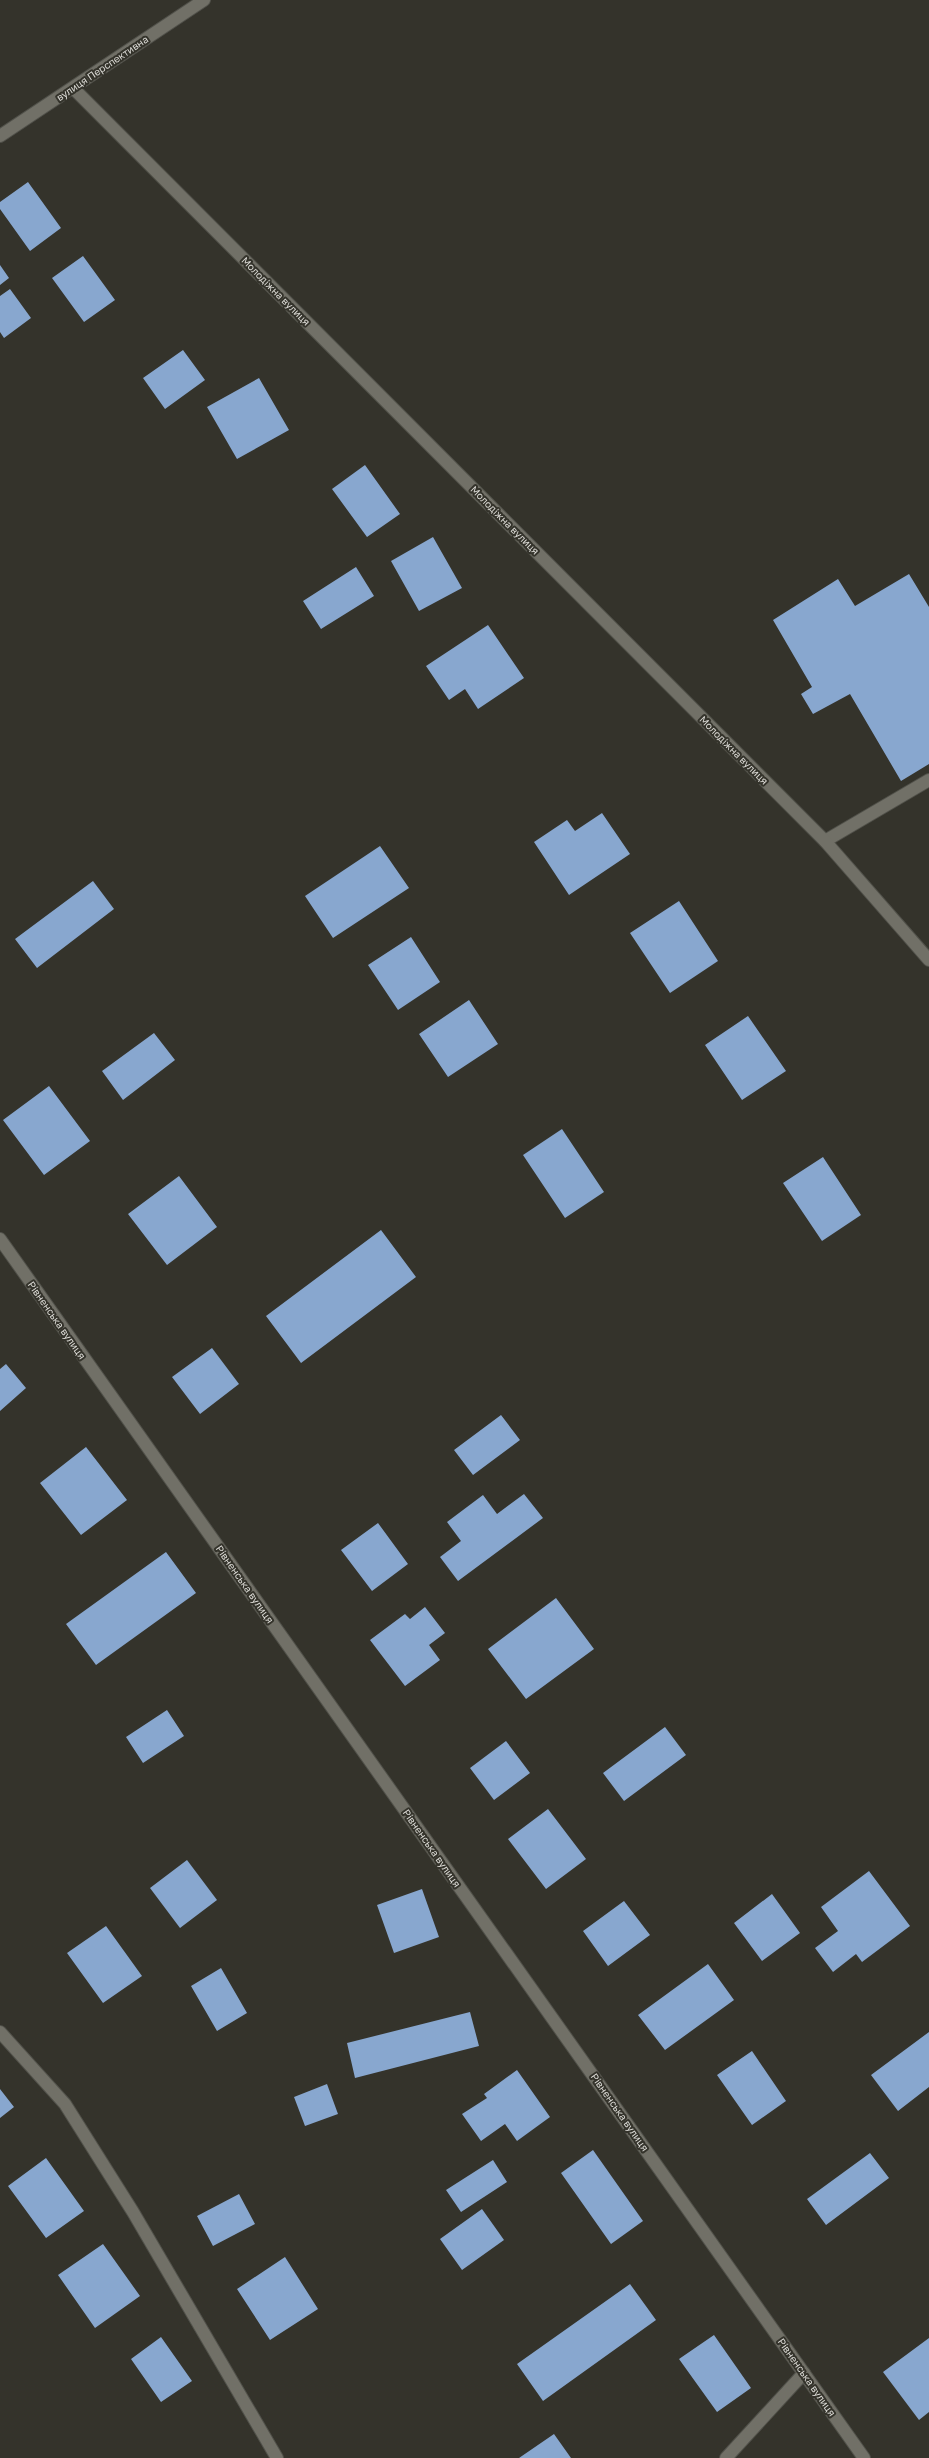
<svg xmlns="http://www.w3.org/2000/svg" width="929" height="2458" font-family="'Golos Text',sans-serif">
<rect width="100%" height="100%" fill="#34332b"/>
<path fill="#88a7cf" d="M 28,182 L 61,228 L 30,251 L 0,209 L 0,202 Z
M 83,256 L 115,300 L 84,322 L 52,278 Z
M 0,265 L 9,278 L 0,285 Z
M 10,289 L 31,318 L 4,338 L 0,332 L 0,296 Z
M 183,350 L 205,380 L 165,409 L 143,378 Z
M 259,378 L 289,430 L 237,459 L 207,407 Z
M 365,465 L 400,514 L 367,537 L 332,489 Z
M 433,537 L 462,588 L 419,611 L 391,561 Z
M 356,567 L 374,596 L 321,629 L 303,601 Z
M 909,574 L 929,607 L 929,764 L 901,781 L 850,694 L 813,714 L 801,694 L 812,687 L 773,620 L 838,579 L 855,606 Z
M 488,625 L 524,678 L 478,709 L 465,689 L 449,700 L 426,666 Z
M 602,813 L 630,854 L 569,895 L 534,842 L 567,820 L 575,831 Z
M 380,846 L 409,888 L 333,938 L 305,896 Z
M 93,881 L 114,909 L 37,968 L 15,939 Z
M 679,901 L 718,961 L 670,993 L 630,933 Z
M 411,937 L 440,982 L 398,1010 L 368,965 Z
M 469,1000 L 498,1044 L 448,1077 L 419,1034 Z
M 748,1016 L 786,1071 L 742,1100 L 705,1045 Z
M 154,1033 L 175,1060 L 123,1100 L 102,1071 Z
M 49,1086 L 90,1141 L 44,1175 L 3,1120 Z
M 562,1129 L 604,1192 L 565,1218 L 523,1155 Z
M 823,1157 L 861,1215 L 822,1241 L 783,1183 Z
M 179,1176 L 217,1227 L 167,1265 L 128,1214 Z
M 381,1230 L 416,1277 L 301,1363 L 266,1316 Z
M 212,1348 L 239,1384 L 200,1414 L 172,1377 Z
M 6,1364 L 26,1388 L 0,1411 L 0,1369 Z
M 501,1415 L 520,1440 L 473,1475 L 454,1450 Z
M 86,1447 L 127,1500 L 81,1535 L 40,1483 Z
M 524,1494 L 543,1518 L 458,1581 L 440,1557 L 461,1541 L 447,1522 L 483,1495 L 497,1514 Z
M 378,1523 L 408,1564 L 372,1591 L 341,1550 Z
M 166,1552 L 196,1593 L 96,1665 L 66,1624 Z
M 556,1598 L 594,1649 L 526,1699 L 488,1649 Z
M 425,1607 L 445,1633 L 429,1645 L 440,1660 L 405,1686 L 370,1640 L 405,1614 L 410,1619 Z
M 167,1710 L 184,1736 L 143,1763 L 126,1737 Z
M 665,1727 L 686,1755 L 624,1801 L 603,1773 Z
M 506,1741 L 530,1773 L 494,1800 L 470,1768 Z
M 548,1809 L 586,1859 L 546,1889 L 508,1839 Z
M 187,1860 L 217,1900 L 180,1928 L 150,1888 Z
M 869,1871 L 910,1926 L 862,1962 L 856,1954 L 833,1972 L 815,1948 L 838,1931 L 821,1907 Z
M 422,1889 L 439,1937 L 394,1953 L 377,1905 Z
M 772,1894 L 800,1933 L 762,1961 L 734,1923 Z
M 624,1901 L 650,1935 L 608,1966 L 583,1931 Z
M 106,1926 L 142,1976 L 103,2003 L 67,1953 Z
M 708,1964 L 734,2000 L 665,2050 L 638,2015 Z
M 221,1968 L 247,2013 L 217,2031 L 191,1986 Z
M 470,2012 L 479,2046 L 355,2078 L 347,2043 Z
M 929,2032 L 929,2087 L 898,2111 L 871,2075 Z
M 752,2051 L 786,2101 L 752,2125 L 717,2075 Z
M 517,2070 L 550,2117 L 517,2141 L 505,2124 L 481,2141 L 462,2114 L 487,2098 L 484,2094 Z
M 327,2084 L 338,2114 L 305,2126 L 294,2097 Z
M 0,2089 L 14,2107 L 0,2118 Z
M 593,2150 L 643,2221 L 611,2244 L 561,2173 Z
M 870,2153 L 889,2178 L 826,2225 L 807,2199 Z
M 46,2158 L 84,2211 L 46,2238 L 8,2186 Z
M 493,2160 L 507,2182 L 461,2212 L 446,2190 Z
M 239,2194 L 255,2224 L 213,2246 L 197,2216 Z
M 482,2209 L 504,2240 L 462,2270 L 440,2239 Z
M 103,2244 L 140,2296 L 95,2328 L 58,2275 Z
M 285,2257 L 318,2309 L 270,2340 L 237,2289 Z
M 630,2284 L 656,2320 L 543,2401 L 517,2364 Z
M 714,2335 L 751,2388 L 717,2412 L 679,2359 Z
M 161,2337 L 192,2381 L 161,2402 L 131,2359 Z
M 929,2338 L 929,2412 L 919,2420 L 883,2372 Z
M 554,2434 L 571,2458 L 519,2458 Z"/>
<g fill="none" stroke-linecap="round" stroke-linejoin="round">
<g stroke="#51514a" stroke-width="14">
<path id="minor" d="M 0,136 L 204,0
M 825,841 L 929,780
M 0,2032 L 65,2104 L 133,2212 L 277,2458
M 726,2458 L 804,2373"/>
</g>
<g stroke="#51514a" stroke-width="14">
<path id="tertiary" d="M 73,88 L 825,841 L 929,960"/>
</g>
<g stroke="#51514a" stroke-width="14">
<path id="secondary" d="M 0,1239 L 864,2458"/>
</g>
<use href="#minor" stroke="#717067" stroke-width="12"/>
<use href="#tertiary" stroke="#717067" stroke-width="12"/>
<use href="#secondary" stroke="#717067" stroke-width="12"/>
</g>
<g text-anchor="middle" stroke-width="4" stroke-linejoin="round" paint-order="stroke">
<g font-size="10" fill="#dcdbd6" stroke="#34332b">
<text transform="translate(102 68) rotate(-34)" y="4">вулиця Перспективна</text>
<text transform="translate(276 291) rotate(45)" y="4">Молодіжна вулиця</text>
<text transform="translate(505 520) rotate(45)" y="4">Молодіжна вулиця</text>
<text transform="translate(734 750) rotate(45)" y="4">Молодіжна вулиця</text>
<text transform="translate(57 1320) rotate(55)" y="4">Рівненська вулиця</text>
<text transform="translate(245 1584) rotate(55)" y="4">Рівненська вулиця</text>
<text transform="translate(432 1848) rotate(55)" y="4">Рівненська вулиця</text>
<text transform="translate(620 2112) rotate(55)" y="4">Рівненська вулиця</text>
<text transform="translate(807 2377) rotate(55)" y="4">Рівненська вулиця</text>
</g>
</g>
</svg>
